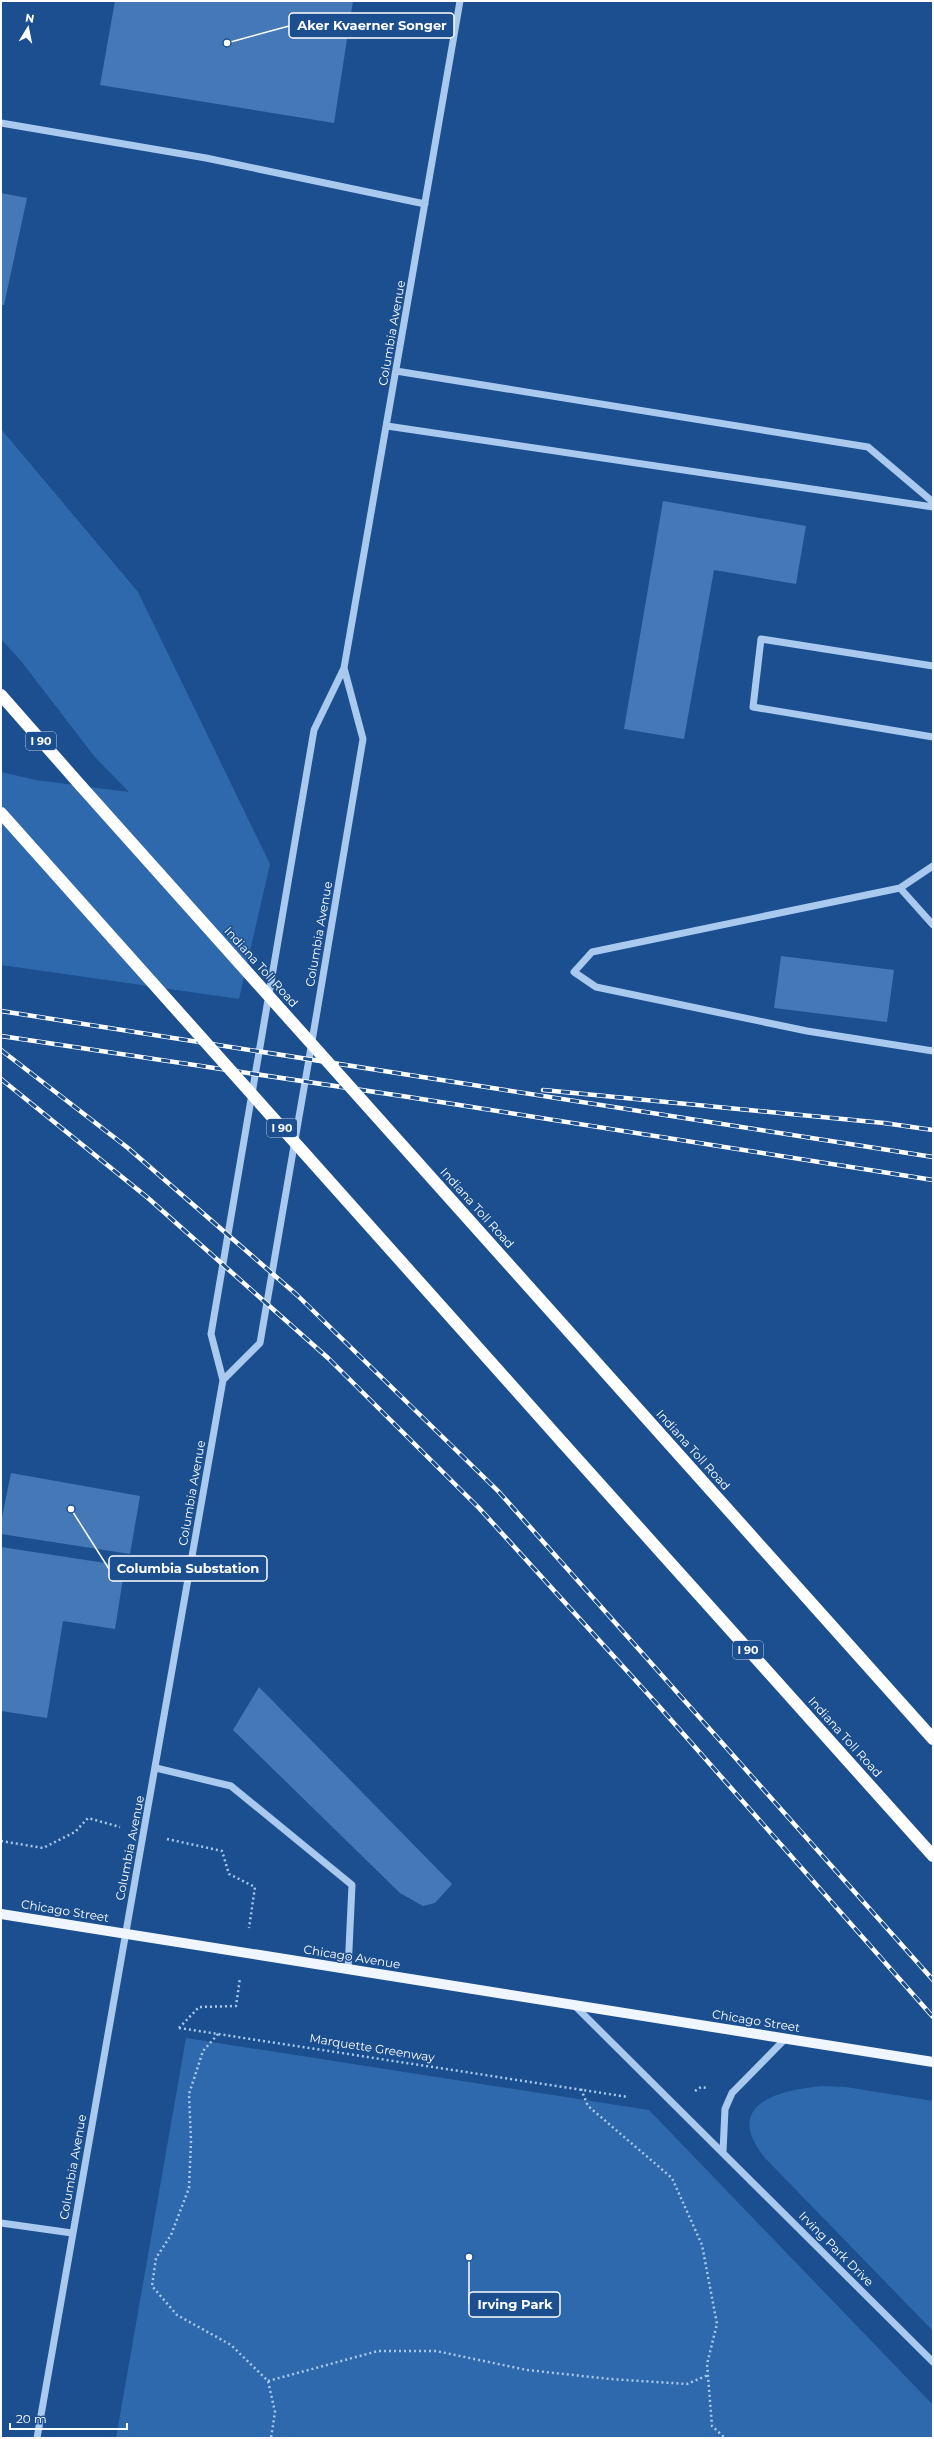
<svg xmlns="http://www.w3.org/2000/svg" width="934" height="2439" font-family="Montserrat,sans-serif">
<rect width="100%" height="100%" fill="#1b4f8f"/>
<path fill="#2e69ad" d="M 1,429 L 138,592 L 270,864 L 239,999 L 1,965 L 1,772 L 36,780 L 129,792 L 94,756 L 21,661 L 1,639 Z
M 186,2038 L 649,2110 L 933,2405 L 933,2438 L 116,2438 Z
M 823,2086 L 846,2087 L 933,2101 L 933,2331 L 764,2157 C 722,2103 780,2090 823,2086 Z"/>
<path fill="#4478b7" d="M 115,1 L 353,1 L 334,123 L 100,85 Z
M 1,193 L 27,198 L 4,305 L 1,305 Z
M 663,501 L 806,526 L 796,584 L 714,570 L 684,739 L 624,729 Z
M 781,956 L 894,970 L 887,1022 L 774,1008 Z
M 11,1473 L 140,1496 L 130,1554 L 1,1534 L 1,1522 Z
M 1,1547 L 125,1566 L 115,1629 L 63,1621 L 47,1718 L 1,1711 Z
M 259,1687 L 452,1884 L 435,1903 L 423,1906 L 400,1893 L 233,1730 Z"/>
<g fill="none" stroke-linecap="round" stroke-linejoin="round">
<path stroke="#a9c9ee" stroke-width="2.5" stroke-dasharray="2 3" stroke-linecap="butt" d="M 167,1839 L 222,1851 L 229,1874 L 255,1887 L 249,1928
M 1,1841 L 43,1848 L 75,1832 L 88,1818 L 120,1827
M 179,2028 L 199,2007 L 236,2006 L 240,1978
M 179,2028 L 628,2097
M 218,2034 L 203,2051 L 189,2094 L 191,2141 L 189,2188 L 171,2235 L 156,2258 L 152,2286 L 177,2315 L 231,2345 L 268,2381 L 275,2412 L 271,2438
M 581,2089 L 588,2106 L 672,2178 L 702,2245 L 717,2324 L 707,2364 L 712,2426 L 725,2438
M 695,2091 L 701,2087 L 707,2088
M 268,2381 L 378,2351 L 436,2351 L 527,2370 L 610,2379 L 687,2384 L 708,2375"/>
<path stroke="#a9c9ee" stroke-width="7" d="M 1,123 L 206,158 L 425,204
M 396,371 L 868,447 L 933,502
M 387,426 L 933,507
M 933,666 L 761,639 L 753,707 L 933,737
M 933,866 L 900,888 L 592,952 L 574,972 L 596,987 L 807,1031 L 933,1051
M 900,888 L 933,925
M 223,1380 L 260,1343 L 309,1059 L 363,739 L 344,668
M 156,1768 L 231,1786 L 352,1885 L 348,1970
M 575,2006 L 933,2362
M 723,2152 L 725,2109 L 732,2093 L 785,2039
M 1,2223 L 72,2233
M 37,2438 L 223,1380 L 211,1334 L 314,730 L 344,668 L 460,1"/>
<path stroke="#f0f6ff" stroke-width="10" d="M 1,1914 L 933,2062"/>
<path stroke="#fff" stroke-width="12" d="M 1,695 L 81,786
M 622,1391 L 933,1739
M 563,1443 L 933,1856"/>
<g stroke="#fff" stroke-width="4.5">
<path id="rail" d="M 1,1011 L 933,1157
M 1,1036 L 415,1098 L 933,1180
M 1,1050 L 128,1148 L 297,1295 L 498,1491 L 933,1980
M 1,1079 L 148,1198 L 328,1358 L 479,1508 L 657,1704 L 933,2017
M 543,1090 L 884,1123 L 933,1130"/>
</g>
<use href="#rail" stroke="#1b4f8f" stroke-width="3" stroke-dasharray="9" stroke-linecap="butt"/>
<path stroke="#fff" stroke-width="12" d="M 81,786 L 622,1391
M 1,813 L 563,1443"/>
</g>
<g text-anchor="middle" stroke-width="3" stroke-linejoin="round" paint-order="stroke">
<g fill="#1b4f8f" stroke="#bbcadd" stroke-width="1">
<rect x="26" y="732" width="30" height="18" rx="3"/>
<rect x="267" y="1119" width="30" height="18" rx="3"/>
<rect x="733" y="1641" width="30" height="18" rx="3"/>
</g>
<g font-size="11" font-weight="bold" fill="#fff">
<text x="41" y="745">I 90</text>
<text x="282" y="1132">I 90</text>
<text x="748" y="1654">I 90</text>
</g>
<g font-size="12" fill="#fff" stroke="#1b4f8f">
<text transform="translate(392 333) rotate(-80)" y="4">Columbia Avenue</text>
<text transform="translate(319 934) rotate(-80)" y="4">Columbia Avenue</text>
<text transform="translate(261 967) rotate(48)" y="4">Indiana Toll Road</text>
<text transform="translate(477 1208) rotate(48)" y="4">Indiana Toll Road</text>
<text transform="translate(693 1450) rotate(48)" y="4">Indiana Toll Road</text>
<text transform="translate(192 1493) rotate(-80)" y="4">Columbia Avenue</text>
<text transform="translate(845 1737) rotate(48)" y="4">Indiana Toll Road</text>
<text transform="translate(130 1848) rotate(-79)" y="4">Columbia Avenue</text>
<text transform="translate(65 1911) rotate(9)" y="4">Chicago Street</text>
<text transform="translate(352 1957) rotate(9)" y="4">Chicago Avenue</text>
<text transform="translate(756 2021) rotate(9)" y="4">Chicago Street</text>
<text transform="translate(372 2048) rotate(9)" y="4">Marquette Greenway</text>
<text transform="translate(73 2167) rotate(-80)" y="4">Columbia Avenue</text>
<text transform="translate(836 2249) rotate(45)" y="4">Irving Park Drive</text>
</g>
</g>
<path fill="none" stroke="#fff" stroke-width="1.5" d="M227 43L289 26M71 1509L109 1569M469 2257L469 2304"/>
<g fill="#fff" stroke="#1b4f8f" stroke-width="1.5">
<circle cx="227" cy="43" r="4"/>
<circle cx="71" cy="1509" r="4"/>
<circle cx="469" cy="2257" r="4"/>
</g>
<g fill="#1b4f8f" stroke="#fff" stroke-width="1.5">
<rect x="289" y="13" width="165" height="25" rx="4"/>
<rect x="109" y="1556" width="158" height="25" rx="4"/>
<rect x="469" y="2292" width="91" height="25" rx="4"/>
</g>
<g font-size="13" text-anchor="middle" font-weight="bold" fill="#fff">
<text x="372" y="30">Aker Kvaerner Songer</text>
<text x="188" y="1573">Columbia Substation</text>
<text x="515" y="2309">Irving Park</text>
</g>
<rect width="934" height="2439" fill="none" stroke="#ffffff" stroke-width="4"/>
<g transform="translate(28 28) rotate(10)" stroke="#1b4f8f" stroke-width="3" paint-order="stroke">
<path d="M0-3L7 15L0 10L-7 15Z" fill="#ffffff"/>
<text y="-6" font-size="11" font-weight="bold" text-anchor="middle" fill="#ffffff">N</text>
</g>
<path d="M10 2423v6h117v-6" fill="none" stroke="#ffffff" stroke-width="2"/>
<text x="16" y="2423" font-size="12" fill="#ffffff" stroke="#1b4f8f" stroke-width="3" paint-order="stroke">20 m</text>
</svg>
